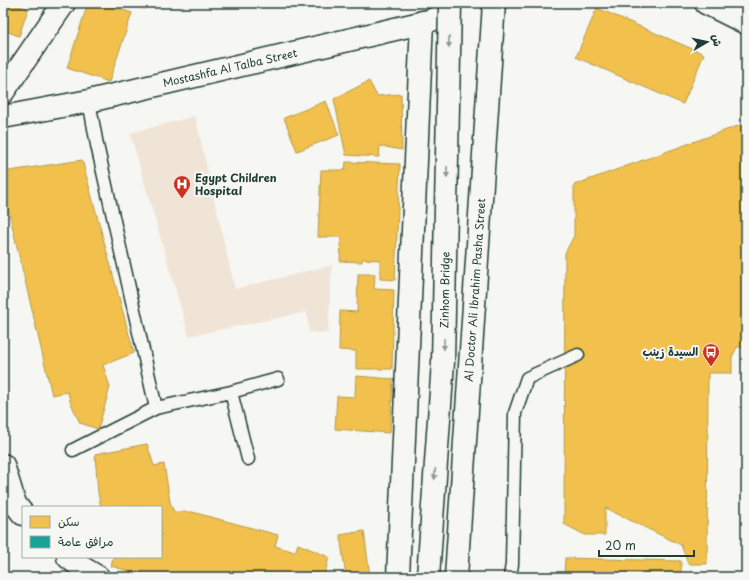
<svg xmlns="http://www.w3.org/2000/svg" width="749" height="580" font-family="'Playpen Sans','Playpen Sans Arabic',sans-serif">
<rect width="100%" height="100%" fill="#f6f6f2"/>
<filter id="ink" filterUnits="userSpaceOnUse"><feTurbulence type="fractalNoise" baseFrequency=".025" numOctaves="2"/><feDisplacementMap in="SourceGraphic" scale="8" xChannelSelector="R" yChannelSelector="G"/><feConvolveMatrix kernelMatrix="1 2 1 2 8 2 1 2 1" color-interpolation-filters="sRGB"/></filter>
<g filter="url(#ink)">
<path fill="#f0e4d6" d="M 195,116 L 235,289 L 332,265 L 328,333 L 309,332 L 307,312 L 189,336 L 130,133 Z"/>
<path fill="#f2c14e" stroke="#b39946" d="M 3,3 L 11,3 L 28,9 L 19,36 L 3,30 Z
M 88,3 L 101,3 L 132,13 L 109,82 L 67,68 Z
M 124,3 L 146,3 L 145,9 Z
M 597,8 L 704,54 L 683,104 L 576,57 Z
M 369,81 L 377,96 L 401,94 L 402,150 L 380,146 L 379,157 L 346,155 L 334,99 Z
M 326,101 L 339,135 L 297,151 L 284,118 Z
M 746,123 L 746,347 L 737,347 L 732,357 L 732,373 L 708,373 L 707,564 L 688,564 L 681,545 L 605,508 L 605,535 L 585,535 L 564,524 L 565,253 L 574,236 L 574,185 Z
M 82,160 L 134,353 L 103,365 L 110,387 L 98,429 L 80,423 L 70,401 L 68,392 L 52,395 L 3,187 L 3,172 Z
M 346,162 L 400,164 L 395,280 L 380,279 L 380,260 L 362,259 L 362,262 L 340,261 L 341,237 L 318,237 L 321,170 L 345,170 Z
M 358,274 L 375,274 L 374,289 L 394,290 L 392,369 L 356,369 L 356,351 L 339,350 L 340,311 L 357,312 Z
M 356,376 L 393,379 L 390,433 L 335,429 L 337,396 L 355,397 Z
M 147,444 L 154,466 L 164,464 L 170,502 L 174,512 L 192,512 L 278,535 L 275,546 L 295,552 L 298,544 L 329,557 L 324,577 L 149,577 L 111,566 L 113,557 L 161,557 L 161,507 L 101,507 L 98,493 L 95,454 Z
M 364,531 L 370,577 L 346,577 L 340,535 Z
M 565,558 L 681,561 L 681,577 L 564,577 Z"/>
<path fill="#17a398" stroke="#19847a" d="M 732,3 L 746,3 L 746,11 Z"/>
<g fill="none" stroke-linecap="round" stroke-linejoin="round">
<g stroke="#1f3d34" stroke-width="15">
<path id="lane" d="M 89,101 L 97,145 L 156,408
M 231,392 L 248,459
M 73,450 L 156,408 L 231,392 L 278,379
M 510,577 L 512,564 L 515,413 L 527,378 L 578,355"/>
</g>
<g stroke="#1f3d34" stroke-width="25">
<path id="street" d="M 706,3 L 746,23
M 3,92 L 64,3
M 3,117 L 89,101 L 429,21 C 438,18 445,12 450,3
M 3,465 L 15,504 L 23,514
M 68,557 L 81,567 L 98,577
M 398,577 L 422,22
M 456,577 L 494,3"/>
</g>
<use href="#lane" stroke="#f6f6f2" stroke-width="12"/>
<use href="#street" stroke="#f6f6f2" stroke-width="22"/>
<g stroke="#1f3d34" stroke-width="25" stroke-linecap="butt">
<path id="primary-bridge" d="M 428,577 L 443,362 L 450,3"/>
</g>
<use href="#primary-bridge" stroke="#f6f6f2" stroke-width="22"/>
</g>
<defs><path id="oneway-solid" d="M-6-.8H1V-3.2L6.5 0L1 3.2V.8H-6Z"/></defs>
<g fill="#8a9a93">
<use href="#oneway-solid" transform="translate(449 42) rotate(91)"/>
<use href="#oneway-solid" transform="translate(447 172) rotate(91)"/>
<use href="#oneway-solid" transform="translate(444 344) rotate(91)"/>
<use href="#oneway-solid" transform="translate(435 474) rotate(94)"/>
</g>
</g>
<defs>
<g id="hospital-pin" transform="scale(0.9)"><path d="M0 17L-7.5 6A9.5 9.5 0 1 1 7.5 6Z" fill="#c8321e" stroke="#f6f6f2"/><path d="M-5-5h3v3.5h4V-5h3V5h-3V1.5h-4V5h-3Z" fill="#fff"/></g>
<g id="bus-pin" transform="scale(0.9)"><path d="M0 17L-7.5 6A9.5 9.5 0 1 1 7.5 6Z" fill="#c8321e" stroke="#f6f6f2"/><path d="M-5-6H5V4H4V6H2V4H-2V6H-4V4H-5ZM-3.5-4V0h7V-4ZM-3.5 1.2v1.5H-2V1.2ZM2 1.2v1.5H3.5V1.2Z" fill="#fff"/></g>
</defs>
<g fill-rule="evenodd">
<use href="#hospital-pin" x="182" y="184"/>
<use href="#bus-pin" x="711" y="352"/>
</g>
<g text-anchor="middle" stroke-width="4" stroke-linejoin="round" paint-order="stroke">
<g font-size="11" fill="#1f3d34" stroke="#f6f6f2">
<text transform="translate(230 68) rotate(-13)" y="4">Mostashfa Al Talba Street</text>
<text transform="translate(445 290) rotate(-89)" y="4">Zinhom Bridge</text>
<text transform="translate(475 290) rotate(-86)" y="4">Al Doctor Ali Ibrahim Pasha Street</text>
</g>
<g font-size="11" font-weight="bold" fill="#1f3d34" stroke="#f6f6f2" text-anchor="start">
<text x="195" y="182">Egypt Children<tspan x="195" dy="13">Hospital</tspan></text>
<text x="698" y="356" text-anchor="end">السيدة زينب</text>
</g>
</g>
<rect width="749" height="580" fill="none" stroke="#f6f6f2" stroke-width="16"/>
<rect x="8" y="8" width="733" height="564" fill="none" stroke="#1f3d34" stroke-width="1.5" filter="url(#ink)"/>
<rect x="22" y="506" width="140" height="52" fill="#f6f6f2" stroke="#a0aca6"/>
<rect x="30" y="516" width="20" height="12" fill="#f2c14e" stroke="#a0aca6"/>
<text x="58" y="526" font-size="12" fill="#1f3d34">سكن</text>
<rect x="30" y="536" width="20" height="12" fill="#17a398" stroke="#a0aca6"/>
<text x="58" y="546" font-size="12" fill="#1f3d34">مرافق عامة</text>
<g transform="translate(707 42) rotate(81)" stroke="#f6f6f2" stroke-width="3" paint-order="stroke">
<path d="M0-3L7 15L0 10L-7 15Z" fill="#1f3d34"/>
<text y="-6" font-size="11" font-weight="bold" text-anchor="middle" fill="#1f3d34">ش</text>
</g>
<path d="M599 550v6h95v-6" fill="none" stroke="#1f3d34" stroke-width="2"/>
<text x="605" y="550" font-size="12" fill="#1f3d34" stroke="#f6f6f2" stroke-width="3" paint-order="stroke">20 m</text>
</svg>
